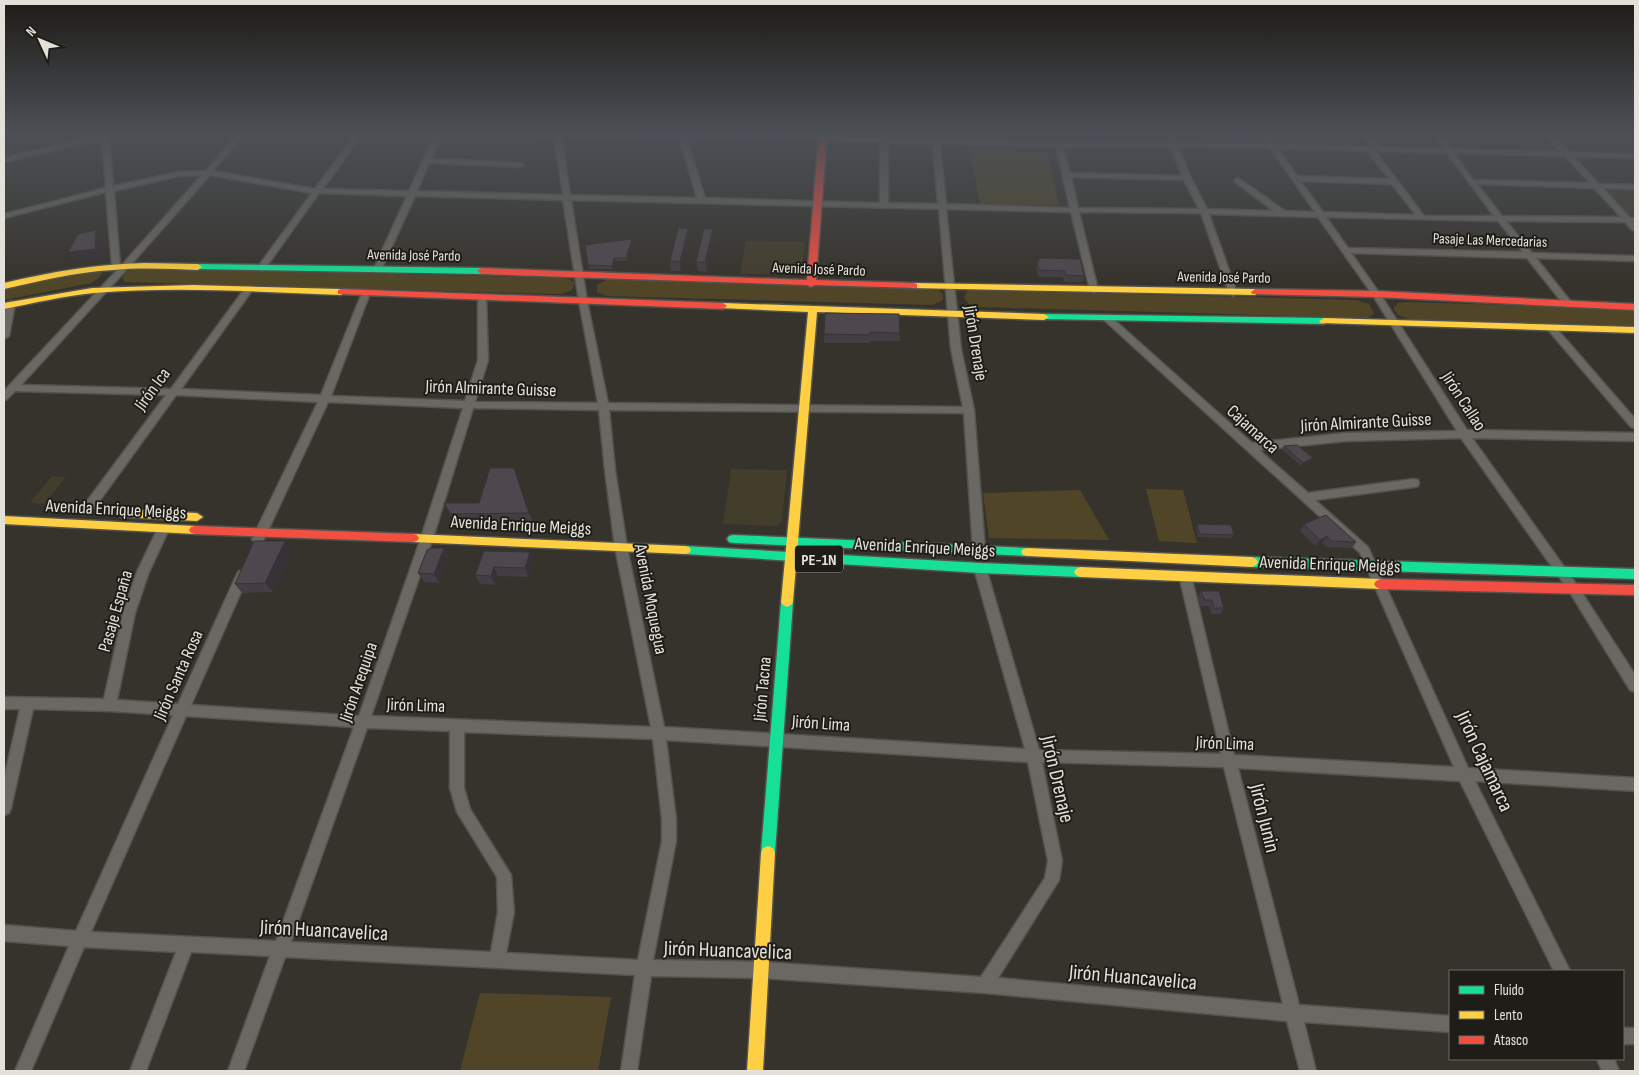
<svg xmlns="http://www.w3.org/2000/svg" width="1639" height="1075" font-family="'Sofia Sans Condensed',sans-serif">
<rect width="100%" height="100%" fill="#36332c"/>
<path fill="#433d2c" d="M 1607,188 L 1635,189 L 1635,216 L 1629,216 L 1606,190 Z
M 746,241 L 805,242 L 802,272 L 794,272 L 790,274 L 740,274 Z
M 731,469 L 787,470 L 782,521 L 777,526 L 723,524 Z
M 52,476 L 66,477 L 44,504 L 30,503 Z"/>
<path fill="#504627" d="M 970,150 L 1047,152 L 1059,205 L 980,204 Z
M 134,268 L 565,278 L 575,282 L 572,290 L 562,294 L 553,294 L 125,282 L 122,278 L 126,272 Z
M 102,271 L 100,277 L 91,283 L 4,300 L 4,288 Z
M 608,279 L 937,289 L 943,294 L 943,300 L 933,305 L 606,296 L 597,292 L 597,285 Z
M 969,290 L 1356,300 L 1369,304 L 1374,314 L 1367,318 L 978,307 L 969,304 L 964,298 L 966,293 Z
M 1406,302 L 1635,309 L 1635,326 L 1411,320 L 1398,315 L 1393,308 L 1398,303 Z
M 1146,489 L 1183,490 L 1197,543 L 1159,541 Z
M 1080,490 L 1109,540 L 989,538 L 983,493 Z
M 480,993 L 611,997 L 598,1071 L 460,1071 Z"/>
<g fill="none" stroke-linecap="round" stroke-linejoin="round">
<g stroke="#54524c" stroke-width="3">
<path id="street" d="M 101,134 L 117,134 L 109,137 L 113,186 L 179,172 L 206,171 L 237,134 L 244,134 L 213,171 L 315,189 L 355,134 L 362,134 L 323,189 L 409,191 L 435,134 L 442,134 L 431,159 L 521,163 L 525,165 L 521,167 L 429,163 L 417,191 L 563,195 L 554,136 L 532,136 L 529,134 L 752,134 L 880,138 L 880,134 L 888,134 L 888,138 L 1013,142 L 1169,143 L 1166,134 L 1173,134 L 1176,143 L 1267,144 L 1261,134 L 1268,134 L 1275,144 L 1372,147 L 1358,134 L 1366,134 L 1381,147 L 1444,149 L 1434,134 L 1441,134 L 1451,149 L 1561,152 L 1546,134 L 1553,134 L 1569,152 L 1635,154 L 1635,158 L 1574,157 L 1599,184 L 1635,185 L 1635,189 L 1603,188 L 1630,218 L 1635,218 L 1635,230 L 1632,230 L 1625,222 L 1506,221 L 1532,253 L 1635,256 L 1635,261 L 1536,258 L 1571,302 L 1571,306 L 1565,306 L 1527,258 L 1351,253 L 1380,294 L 1467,430 L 1635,433 L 1635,441 L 1472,438 L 1577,585 L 1635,675 L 1635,692 L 1630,690 L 1569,591 L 1461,438 L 1346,441 L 1259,450 L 1308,493 L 1414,479 L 1418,480 L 1419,483 L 1418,486 L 1414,487 L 1315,500 L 1368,547 L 1468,768 L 1635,778 L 1635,791 L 1475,781 L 1570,971 L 1554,971 L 1460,781 L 1238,768 L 1299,1005 L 1450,1016 L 1450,1032 L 1304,1022 L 1316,1071 L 1300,1071 L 1287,1021 L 985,993 L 762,978 L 651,976 L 637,1071 L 621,1071 L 635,975 L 285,957 L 244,1071 L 228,1071 L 270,956 L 191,952 L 146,1071 L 130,1071 L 176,952 L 84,947 L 31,1071 L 15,1071 L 69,946 L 4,941 L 4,925 L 76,931 L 173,715 L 109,711 L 33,709 L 11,808 L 9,813 L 4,815 L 4,779 L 20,709 L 4,709 L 4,697 L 104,699 L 123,613 L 137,572 L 159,526 L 167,526 L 169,529 L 149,572 L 135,613 L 117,700 L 178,704 L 237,574 L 239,571 L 247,571 L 249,574 L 191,705 L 359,716 L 421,538 L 463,408 L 328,402 L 264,539 L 262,542 L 254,542 L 252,539 L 318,402 L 176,395 L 90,514 L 82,514 L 81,511 L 82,508 L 166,395 L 15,391 L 7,399 L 4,400 L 4,391 L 121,266 L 202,175 L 179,176 L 114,191 L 120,266 L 116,269 L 112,266 L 106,192 L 4,218 L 4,214 L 106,188 L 102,139 L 4,162 L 4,158 ZM 561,136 L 679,137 L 697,198 L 570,195 ZM 686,137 L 880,142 L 880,203 L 705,198 ZM 888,143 L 933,144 L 938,204 L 888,203 ZM 940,144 L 1056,147 L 1070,208 L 946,204 ZM 1063,147 L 1171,147 L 1182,176 L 1070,173 ZM 1178,147 L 1270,148 L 1315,212 L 1285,211 L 1238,178 L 1234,180 L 1235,182 L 1274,211 L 1207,209 L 1191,178 ZM 1278,148 L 1367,151 L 1389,179 L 1297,176 ZM 1375,151 L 1447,153 L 1494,216 L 1424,216 ZM 1454,153 L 1565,156 L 1590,183 L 1473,180 ZM 210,175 L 312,193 L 257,268 L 261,271 L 264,270 L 319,193 L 407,196 L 374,268 L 378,271 L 382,268 L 415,196 L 563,200 L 579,301 L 598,403 L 475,402 L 488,360 L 486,297 L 482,294 L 478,297 L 478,360 L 465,401 L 331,396 L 370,293 L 366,290 L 362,293 L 321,395 L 181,389 L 253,289 L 249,286 L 246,287 L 171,389 L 21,385 L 127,269 ZM 1071,177 L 1184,180 L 1199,209 L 1078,208 ZM 1300,181 L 1392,184 L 1416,215 L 1323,212 ZM 1477,184 L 1594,188 L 1621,217 L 1502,216 ZM 571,200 L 939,209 L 951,349 L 963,407 L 608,403 L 587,301 ZM 946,209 L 1071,212 L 1090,290 L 1094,293 L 1098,290 L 1079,212 L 1201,213 L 1229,293 L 1233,296 L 1237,293 L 1209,214 L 1318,217 L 1372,294 L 1457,431 L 1346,433 L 1252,443 L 1111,317 L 1108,316 L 1103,319 L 1360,553 L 1454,767 L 1234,755 L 1191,575 L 1189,572 L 1181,572 L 1179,575 L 1221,754 L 1039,750 L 986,568 L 984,565 L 976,565 L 974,568 L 1025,749 L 664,727 L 627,547 L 615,470 L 609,410 L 964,413 L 973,550 L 975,553 L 983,553 L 985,550 L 974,410 L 961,349 ZM 1326,217 L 1498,221 L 1523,252 L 1348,248 ZM 473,408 L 599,410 L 605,470 L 615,547 L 651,727 L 371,716 L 433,538 ZM 186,716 L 354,727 L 276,941 L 91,932 ZM 367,728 L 450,731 L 450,788 L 457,812 L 497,877 L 498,912 L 491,952 L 291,942 ZM 464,732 L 653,739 L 662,819 L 662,841 L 638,960 L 506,953 L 514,912 L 511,875 L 470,809 L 464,788 ZM 666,740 L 1028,762 L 1048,861 L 1045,878 L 981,977 L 762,962 L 653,960 L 676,841 L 676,819 ZM 1042,762 L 1224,767 L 1283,1004 L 998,978 L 1059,880 L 1062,861 Z
M 11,301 L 15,304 L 9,336 L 4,339 L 4,317 L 7,304 Z
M 1553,327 L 1556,328 L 1635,419 L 1635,428 L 1631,427 L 1550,332 L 1548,330 Z
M 1623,1028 L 1635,1028 L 1635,1044 L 1623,1044 Z
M 1597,1059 L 1614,1059 L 1619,1071 L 1602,1071 Z"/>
</g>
<g stroke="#54524c" stroke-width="3">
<path id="fast" d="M 198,264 L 481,268 L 485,271 L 481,274 L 195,269 L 194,267 Z
M 1044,314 L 1324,318 L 1329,321 L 1324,324 L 1041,319 L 1039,317 Z
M 733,535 L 1027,548 L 1031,549 L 1033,552 L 1031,555 L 1027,556 L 733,543 L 729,542 L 727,539 L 729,536 Z
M 685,546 L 980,563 L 1080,567 L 1084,569 L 1086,572 L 1084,575 L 1080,577 L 980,573 L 685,554 L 681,553 L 679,550 L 681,547 Z
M 1252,557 L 1635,569 L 1635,579 L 1252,567 L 1248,565 L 1246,562 L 1248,559 Z
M 787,597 L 791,599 L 793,602 L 775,853 L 773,858 L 768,860 L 763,858 L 761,853 L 781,602 L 783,599 Z"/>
</g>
<g stroke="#54524c" stroke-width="3">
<path id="slow" d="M 145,263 L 198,264 L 202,267 L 198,270 C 170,269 142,267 113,270 C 76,272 40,281 4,289 L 4,283 C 50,272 97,264 145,263 Z
M 914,283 L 1255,289 L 1259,292 L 1255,295 L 911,288 L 911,284 Z
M 193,285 L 341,289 L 345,292 L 341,295 C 259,292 176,286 94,293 C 63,296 34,303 4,309 L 4,303 L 92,288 Z
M 723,303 L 1044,314 L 1049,317 L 1044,320 L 817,312 L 793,602 L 791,605 L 787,607 L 783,605 L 781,602 L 808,312 L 720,308 L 719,306 Z
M 1324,318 L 1635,327 L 1635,333 L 1321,323 L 1319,321 Z
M 121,509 L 197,513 L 203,517 L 197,521 L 121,517 L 115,513 Z
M 4,516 L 195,526 L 199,527 L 201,530 L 199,533 L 195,534 L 4,524 Z
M 413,534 L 685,546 L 689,547 L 691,550 L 689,553 L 685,554 L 413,542 L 409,541 L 407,538 L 409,535 Z
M 1027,548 L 1252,557 L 1256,559 L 1258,562 L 1256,565 L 1252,567 L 1027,556 L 1023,555 L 1021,552 L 1023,549 Z
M 1080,567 L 1380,579 L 1384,581 L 1386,584 L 1384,587 L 1380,589 L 1080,577 L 1076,575 L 1074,572 L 1076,569 Z
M 768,846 L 773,848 L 775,853 L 763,1071 L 747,1071 L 761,853 L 763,848 Z"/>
</g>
<g stroke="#54524c" stroke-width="3">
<path id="jam" d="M 819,134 L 827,134 L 816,280 L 914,283 L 917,284 L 917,288 L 815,285 L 811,287 L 807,285 L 481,274 L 477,271 L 481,268 L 807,280 Z
M 341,289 L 723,303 L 727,306 L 723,309 L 338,294 L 338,290 Z
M 1255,289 L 1376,291 L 1635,304 L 1635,310 L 1376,297 L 1252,294 L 1251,292 Z
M 195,526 L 413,534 L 417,535 L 419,538 L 417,541 L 413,542 L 195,534 L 191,533 L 189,530 L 191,527 Z
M 1380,579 L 1635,585 L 1635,595 L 1380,589 L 1376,587 L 1374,584 L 1376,581 Z"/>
</g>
<use href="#street" fill="#6a6862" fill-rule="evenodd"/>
<use href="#fast" fill="#16e098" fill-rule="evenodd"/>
<use href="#slow" fill="#ffcf43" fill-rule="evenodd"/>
<use href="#jam" fill="#f24e42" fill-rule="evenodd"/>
</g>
<path fill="#433e43" d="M 688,228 L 689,238 L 681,271 L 671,271 L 670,261 Z
M 713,229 L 714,238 L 707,272 L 698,271 L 696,262 Z
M 632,239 L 632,242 L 627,261 L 615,261 L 612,269 L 589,269 L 585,245 Z
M 1039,258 L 1084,276 L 1083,282 L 1064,282 L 1063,277 L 1038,277 L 1036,268 Z
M 825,313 L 900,333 L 900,341 L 870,341 L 870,343 L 824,343 Z
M 1284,446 L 1311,461 L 1301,466 L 1282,449 Z
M 514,468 L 533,522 L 456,523 L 449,513 L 444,503 L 479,503 Z
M 1197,524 L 1234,535 L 1232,538 L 1198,537 L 1196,527 Z
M 1304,524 L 1356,542 L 1352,548 L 1327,547 L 1322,543 L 1315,546 L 1300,531 Z
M 444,548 L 449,557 L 440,583 L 424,582 L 418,573 Z
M 292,550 L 273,592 L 242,593 L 235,584 Z
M 484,551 L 530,552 L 534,562 L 529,577 L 498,576 L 495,585 L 480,584 L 475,575 Z
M 1201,591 L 1224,608 L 1220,614 L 1211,614 L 1209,606 L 1200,606 L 1198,597 Z"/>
<path fill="#373237" d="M 688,228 L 689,238 L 681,271 L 680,262 Z
M 713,229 L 714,238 L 707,272 L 705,262 Z
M 96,230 L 103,240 L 102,259 L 75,262 L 68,252 Z
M 632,239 L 632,242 L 627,261 L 626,258 Z
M 614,258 L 615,261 L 612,269 L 612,266 Z
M 1313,458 L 1311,461 L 1301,466 L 1303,463 Z
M 514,468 L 518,477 L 533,522 L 529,513 Z
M 1327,536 L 1322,543 L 1315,546 L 1320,540 Z
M 285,541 L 292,550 L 273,592 L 265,583 Z
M 444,548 L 449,557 L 440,583 L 434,574 Z
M 530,552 L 534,562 L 529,577 L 525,568 Z
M 494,567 L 498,576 L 495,585 L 491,576 Z"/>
<path fill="#4e484e" stroke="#373237" d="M 678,228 L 688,228 L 680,262 L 670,261 Z
M 704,229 L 713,229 L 705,262 L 696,262 Z
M 96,230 L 95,249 L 68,252 L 78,234 Z
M 632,239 L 626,258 L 614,258 L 612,266 L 588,265 L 585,245 Z
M 1039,258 L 1080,259 L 1084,276 L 1066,275 L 1065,271 L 1039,270 L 1037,261 L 1039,261 Z
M 825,313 L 899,314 L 900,333 L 870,332 L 870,335 L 824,334 Z
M 1297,445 L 1313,458 L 1303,463 L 1284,446 Z
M 490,468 L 514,468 L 529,513 L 451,514 L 444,503 L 479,503 Z
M 1326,515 L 1356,542 L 1331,541 L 1327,536 L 1320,540 L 1304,524 Z
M 1197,524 L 1231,525 L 1234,535 L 1200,534 Z
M 254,541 L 285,541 L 265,583 L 235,584 Z
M 431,548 L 444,548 L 434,574 L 418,573 L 427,550 Z
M 484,551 L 530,552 L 525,568 L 494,567 L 491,576 L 475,575 Z
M 1201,591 L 1219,591 L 1224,608 L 1214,608 L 1212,600 L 1204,600 Z"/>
<linearGradient id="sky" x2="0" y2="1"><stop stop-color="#1e1c18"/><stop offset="0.47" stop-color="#4c5056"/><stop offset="1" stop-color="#4c5056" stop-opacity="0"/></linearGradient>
<rect width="1639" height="285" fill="url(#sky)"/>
<g text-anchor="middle" stroke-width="4" stroke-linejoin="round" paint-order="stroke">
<g font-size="15" fill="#e3e1d9" stroke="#1f1d17">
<text transform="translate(1490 240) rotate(2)" y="5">Pasaje Las Mercedarias</text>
<text transform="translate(414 255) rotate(1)" y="5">Avenida José Pardo</text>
<text transform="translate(819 269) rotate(2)" y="5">Avenida José Pardo</text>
<text transform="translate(1224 277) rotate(1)" y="5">Avenida José Pardo</text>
</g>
<rect fill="#1f1d17" stroke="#a8a69f" stroke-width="1" x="795" y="545.5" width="48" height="27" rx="4"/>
<g font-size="16" font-weight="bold" fill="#e3e1d9">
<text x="819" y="565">PE-1N</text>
</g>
<g font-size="18" fill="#e3e1d9" stroke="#1f1d17">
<text transform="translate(976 343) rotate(81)" y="6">Jirón Drenaje</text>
<text transform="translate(491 388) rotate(2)" y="6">Jirón Almirante Guisse</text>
<text transform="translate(152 389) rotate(-54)" y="6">Jirón Ica</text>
<text transform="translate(1464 401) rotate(57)" y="6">Jirón Callao</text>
<text transform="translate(1366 422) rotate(-3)" y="6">Jirón Almirante Guisse</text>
<text transform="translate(1253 429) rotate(42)" y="6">Cajamarca</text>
<text transform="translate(116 509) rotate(3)" y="6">Avenida Enrique Meiggs</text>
<text transform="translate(521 525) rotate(3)" y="6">Avenida Enrique Meiggs</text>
<text transform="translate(925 547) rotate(3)" y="6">Avenida Enrique Meiggs</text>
<text transform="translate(1330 564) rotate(2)" y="6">Avenida Enrique Meiggs</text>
<text transform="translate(651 599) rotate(79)" y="6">Avenida Moquegua</text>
<text transform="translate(115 611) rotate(-74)" y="6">Pasaje España</text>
<text transform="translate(178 675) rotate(-66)" y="6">Jirón Santa Rosa</text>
<text transform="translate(358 682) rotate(-71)" y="6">Jirón Arequipa</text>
<text transform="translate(762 689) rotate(-85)" y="6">Jirón Tacna</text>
<text transform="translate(416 705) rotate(2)" y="6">Jirón Lima</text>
<text transform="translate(821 723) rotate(4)" y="6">Jirón Lima</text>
<text transform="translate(1225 743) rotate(2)" y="6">Jirón Lima</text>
</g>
<g font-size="21" fill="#e3e1d9" stroke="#1f1d17">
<text transform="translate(1485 761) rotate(65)" y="7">Jirón Cajamarca</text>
<text transform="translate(1058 779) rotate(77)" y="7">Jirón Drenaje</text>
<text transform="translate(1265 818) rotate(76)" y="7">Jirón Junin</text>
<text transform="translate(324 930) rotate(3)" y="7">Jirón Huancavelica</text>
<text transform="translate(728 950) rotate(2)" y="7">Jirón Huancavelica</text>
<text transform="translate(1133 977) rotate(5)" y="7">Jirón Huancavelica</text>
</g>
</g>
<rect width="1639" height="1075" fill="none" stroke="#e3e1d9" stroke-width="10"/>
<rect x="1449" y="970" width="175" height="90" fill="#1f1d17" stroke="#6d6b65"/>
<rect x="1459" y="986" width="25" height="8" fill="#16e098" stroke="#6d6b65"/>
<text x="1494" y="995" font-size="15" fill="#e3e1d9">Fluido</text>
<rect x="1459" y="1011" width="25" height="8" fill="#ffcf43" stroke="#6d6b65"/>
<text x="1494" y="1020" font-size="15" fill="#e3e1d9">Lento</text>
<rect x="1459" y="1036" width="25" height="8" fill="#f24e42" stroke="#6d6b65"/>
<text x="1494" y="1045" font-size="15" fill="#e3e1d9">Atasco</text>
<g transform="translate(40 40) rotate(314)" stroke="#1f1d17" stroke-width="4" paint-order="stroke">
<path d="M0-4L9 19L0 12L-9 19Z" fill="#e3e1d9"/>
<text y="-8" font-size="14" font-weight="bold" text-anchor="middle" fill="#e3e1d9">N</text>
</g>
</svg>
